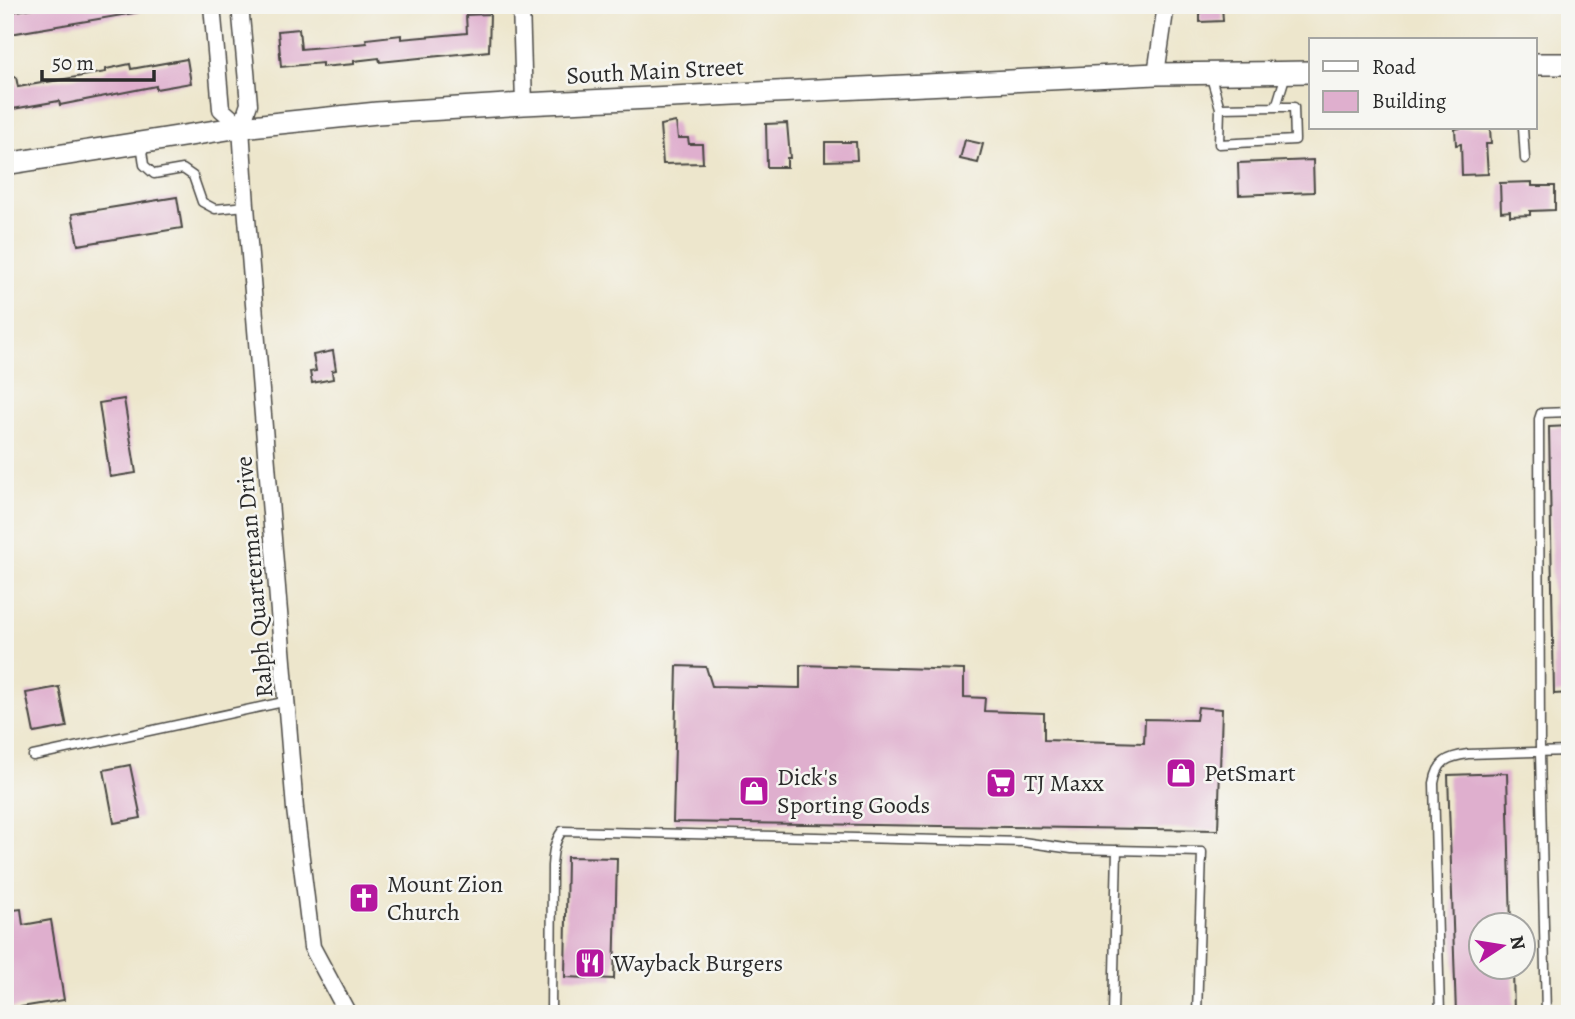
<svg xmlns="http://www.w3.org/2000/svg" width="1575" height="1019" font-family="Alegreya,serif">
<rect width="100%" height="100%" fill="#f6f6f2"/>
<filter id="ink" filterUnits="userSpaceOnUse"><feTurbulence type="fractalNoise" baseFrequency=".0143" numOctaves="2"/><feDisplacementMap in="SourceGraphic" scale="14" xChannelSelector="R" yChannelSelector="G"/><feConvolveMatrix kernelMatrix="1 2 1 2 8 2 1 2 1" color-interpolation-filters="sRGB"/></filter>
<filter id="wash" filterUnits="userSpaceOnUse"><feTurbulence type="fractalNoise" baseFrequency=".00686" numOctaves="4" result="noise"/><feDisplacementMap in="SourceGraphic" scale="28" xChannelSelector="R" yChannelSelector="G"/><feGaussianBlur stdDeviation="1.57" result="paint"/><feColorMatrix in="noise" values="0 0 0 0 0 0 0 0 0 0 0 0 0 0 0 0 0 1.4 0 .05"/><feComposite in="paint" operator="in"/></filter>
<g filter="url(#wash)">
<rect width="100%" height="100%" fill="#ede6cc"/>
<g id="blocks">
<path fill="#dfafce" d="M 49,5 L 140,5 L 140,12 L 10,34 L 6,13 Z
M 1222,5 L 1223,21 L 1200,22 L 1200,6 Z
M 490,14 L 489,51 L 380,62 L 379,58 L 354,61 L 354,64 L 322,67 L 322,63 L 281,67 L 278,31 L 299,29 L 301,49 L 367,43 L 366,39 L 401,35 L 401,39 L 467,33 L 466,15 Z
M 187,59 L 191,83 L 156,89 L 156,86 L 60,105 L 59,101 L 7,110 L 5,79 L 16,77 L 18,87 L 106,72 L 106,69 L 130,64 L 131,69 Z
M 676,122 L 678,138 L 688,138 L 689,144 L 702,144 L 703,163 L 663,164 L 660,125 Z
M 787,123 L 790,158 L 787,158 L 787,167 L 767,167 L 766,124 Z
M 1460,128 L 1490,128 L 1491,144 L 1486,144 L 1488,174 L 1462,175 L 1461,144 L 1456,145 L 1455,129 Z
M 965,140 L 983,144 L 978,163 L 960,159 Z
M 825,142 L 856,142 L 857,160 L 825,161 Z
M 1313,160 L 1314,192 L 1239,195 L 1238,163 Z
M 1532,182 L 1532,186 L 1555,186 L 1555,210 L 1530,211 L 1530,215 L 1510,216 L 1510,211 L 1501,212 L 1500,183 Z
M 177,197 L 182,228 L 78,245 L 72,214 Z
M 333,351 L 336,370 L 332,371 L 333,379 L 312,383 L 310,372 L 316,371 L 313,355 Z
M 124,399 L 136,473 L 110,477 L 99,403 Z
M 1570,426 L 1570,693 L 1554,694 L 1549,427 Z
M 800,665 L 964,670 L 964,697 L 985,698 L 984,711 L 1044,713 L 1044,740 L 1144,743 L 1145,719 L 1196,720 L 1198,707 L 1222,709 L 1218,830 L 673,822 L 677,666 L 706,667 L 712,686 L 800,688 Z
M 59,687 L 67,727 L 34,733 L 26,693 Z
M 130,765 L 141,818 L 114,823 L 104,770 Z
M 1507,773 L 1511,925 L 1480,925 L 1480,967 L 1513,967 L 1514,1014 L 1456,1014 L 1448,775 Z
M 567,857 L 617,858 L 614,979 L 565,977 Z
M 21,909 L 23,925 L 51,920 L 64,1000 L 9,1009 L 5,986 L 5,911 Z"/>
</g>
</g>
<g filter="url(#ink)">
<use href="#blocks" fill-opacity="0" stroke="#484743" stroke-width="2"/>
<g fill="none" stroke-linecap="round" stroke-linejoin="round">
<g stroke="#484743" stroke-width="11">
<path id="lane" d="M 1210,74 L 1220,108 L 1276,107 L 1286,74
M 1220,108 L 1219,144 L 1295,140 L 1294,107 L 1276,107
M 1523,128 L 1525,159
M 141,143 L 144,165 L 154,174 L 183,169 L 193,176 L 202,202 L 215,209 L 246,206
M 33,756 L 288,701
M 551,1014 L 552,866 C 553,853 554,842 562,831 L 1023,842 L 1072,849 L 1202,852 L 1197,1014
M 1113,1014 L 1117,850
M 1440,1014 L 1434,783 C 1438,761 1447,757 1468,754 L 1570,751
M 1546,1014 L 1540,753 L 1539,419 L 1541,413 L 1570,412"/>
</g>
<g stroke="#484743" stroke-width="19">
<path id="street" d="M 212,5 L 221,109 L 241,127
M 240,5 L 249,104 L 241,127 L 246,206 L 295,809 L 312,947 L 348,1014
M 521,5 L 524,104
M 1156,74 L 1166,5"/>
</g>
<g stroke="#484743" stroke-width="24">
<path id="secondary" d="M 1535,64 L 1570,64
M 5,164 L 241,127 L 377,113 L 524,104 L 1156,74 L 1311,72"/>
</g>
<use href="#lane" stroke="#fff" stroke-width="8"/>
<use href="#street" stroke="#fff" stroke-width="16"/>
<use href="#secondary" stroke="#fff" stroke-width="21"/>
</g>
</g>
<defs>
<g id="shop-square" transform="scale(1.575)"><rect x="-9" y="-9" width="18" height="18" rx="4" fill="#b5179e" stroke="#f6f6f2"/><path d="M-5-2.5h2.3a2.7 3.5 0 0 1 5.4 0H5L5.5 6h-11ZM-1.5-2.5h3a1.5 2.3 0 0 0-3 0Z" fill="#fff"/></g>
<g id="supermarket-square" transform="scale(1.575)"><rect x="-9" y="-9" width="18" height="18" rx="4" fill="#b5179e" stroke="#f6f6f2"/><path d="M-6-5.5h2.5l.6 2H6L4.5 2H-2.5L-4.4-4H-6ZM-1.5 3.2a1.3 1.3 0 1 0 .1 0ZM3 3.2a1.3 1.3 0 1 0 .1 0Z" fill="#fff"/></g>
<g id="church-square" transform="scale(1.575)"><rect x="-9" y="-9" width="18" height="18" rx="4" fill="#b5179e" stroke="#f6f6f2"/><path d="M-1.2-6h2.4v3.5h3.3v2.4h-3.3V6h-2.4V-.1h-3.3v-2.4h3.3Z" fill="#fff"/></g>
<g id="restaurant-square" transform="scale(1.575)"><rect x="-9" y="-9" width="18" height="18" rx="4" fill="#b5179e" stroke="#f6f6f2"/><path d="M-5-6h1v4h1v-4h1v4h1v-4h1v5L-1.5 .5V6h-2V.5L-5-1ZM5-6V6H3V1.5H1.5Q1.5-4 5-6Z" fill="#fff"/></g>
</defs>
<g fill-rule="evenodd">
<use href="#shop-square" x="1181" y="773"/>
<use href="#supermarket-square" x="1001" y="783"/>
<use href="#shop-square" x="754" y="791"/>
<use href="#church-square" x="364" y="898"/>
<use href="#restaurant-square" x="590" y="963"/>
</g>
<g text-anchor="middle" stroke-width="5" stroke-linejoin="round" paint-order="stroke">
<g font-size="24" fill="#2b2b2b" stroke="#f6f6f2">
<text transform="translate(655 71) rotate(-3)" y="8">South Main Street</text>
<text transform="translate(254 577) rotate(-95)" y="8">Ralph Quarterman Drive</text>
</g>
<g font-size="24" fill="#2b2b2b" stroke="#f6f6f2" text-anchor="start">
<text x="1204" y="781">PetSmart</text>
<text x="777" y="785">Dick's<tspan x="777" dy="28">Sporting Goods</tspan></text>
<text x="1024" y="791">TJ Maxx</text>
<text x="387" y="892">Mount Zion<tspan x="387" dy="28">Church</tspan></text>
<text x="613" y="971">Wayback Burgers</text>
</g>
</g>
<rect width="1575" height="1019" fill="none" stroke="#f6f6f2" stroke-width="28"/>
<rect x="1309" y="38" width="228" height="91" fill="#f6f6f2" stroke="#a5a5a2" stroke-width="2"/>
<rect x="1323" y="61" width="35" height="10" fill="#ffffff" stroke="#a5a5a2" stroke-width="2"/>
<text x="1372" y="74" font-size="21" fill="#2b2b2b">Road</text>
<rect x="1323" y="91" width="35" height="21" fill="#dfafce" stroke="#a5a5a2" stroke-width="2"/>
<text x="1372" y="108" font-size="21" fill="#2b2b2b">Building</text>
<g transform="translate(1502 946) rotate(78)"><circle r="33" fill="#f6f6f2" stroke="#a5a5a2" stroke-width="2"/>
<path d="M0-5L12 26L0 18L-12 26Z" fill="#b5179e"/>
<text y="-10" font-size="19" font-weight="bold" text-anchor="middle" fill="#2b2b2b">N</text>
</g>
<path d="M42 70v10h112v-10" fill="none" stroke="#2b2b2b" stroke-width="3.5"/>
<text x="52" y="70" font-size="21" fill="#2b2b2b" stroke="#f6f6f2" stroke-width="5" paint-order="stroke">50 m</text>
</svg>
